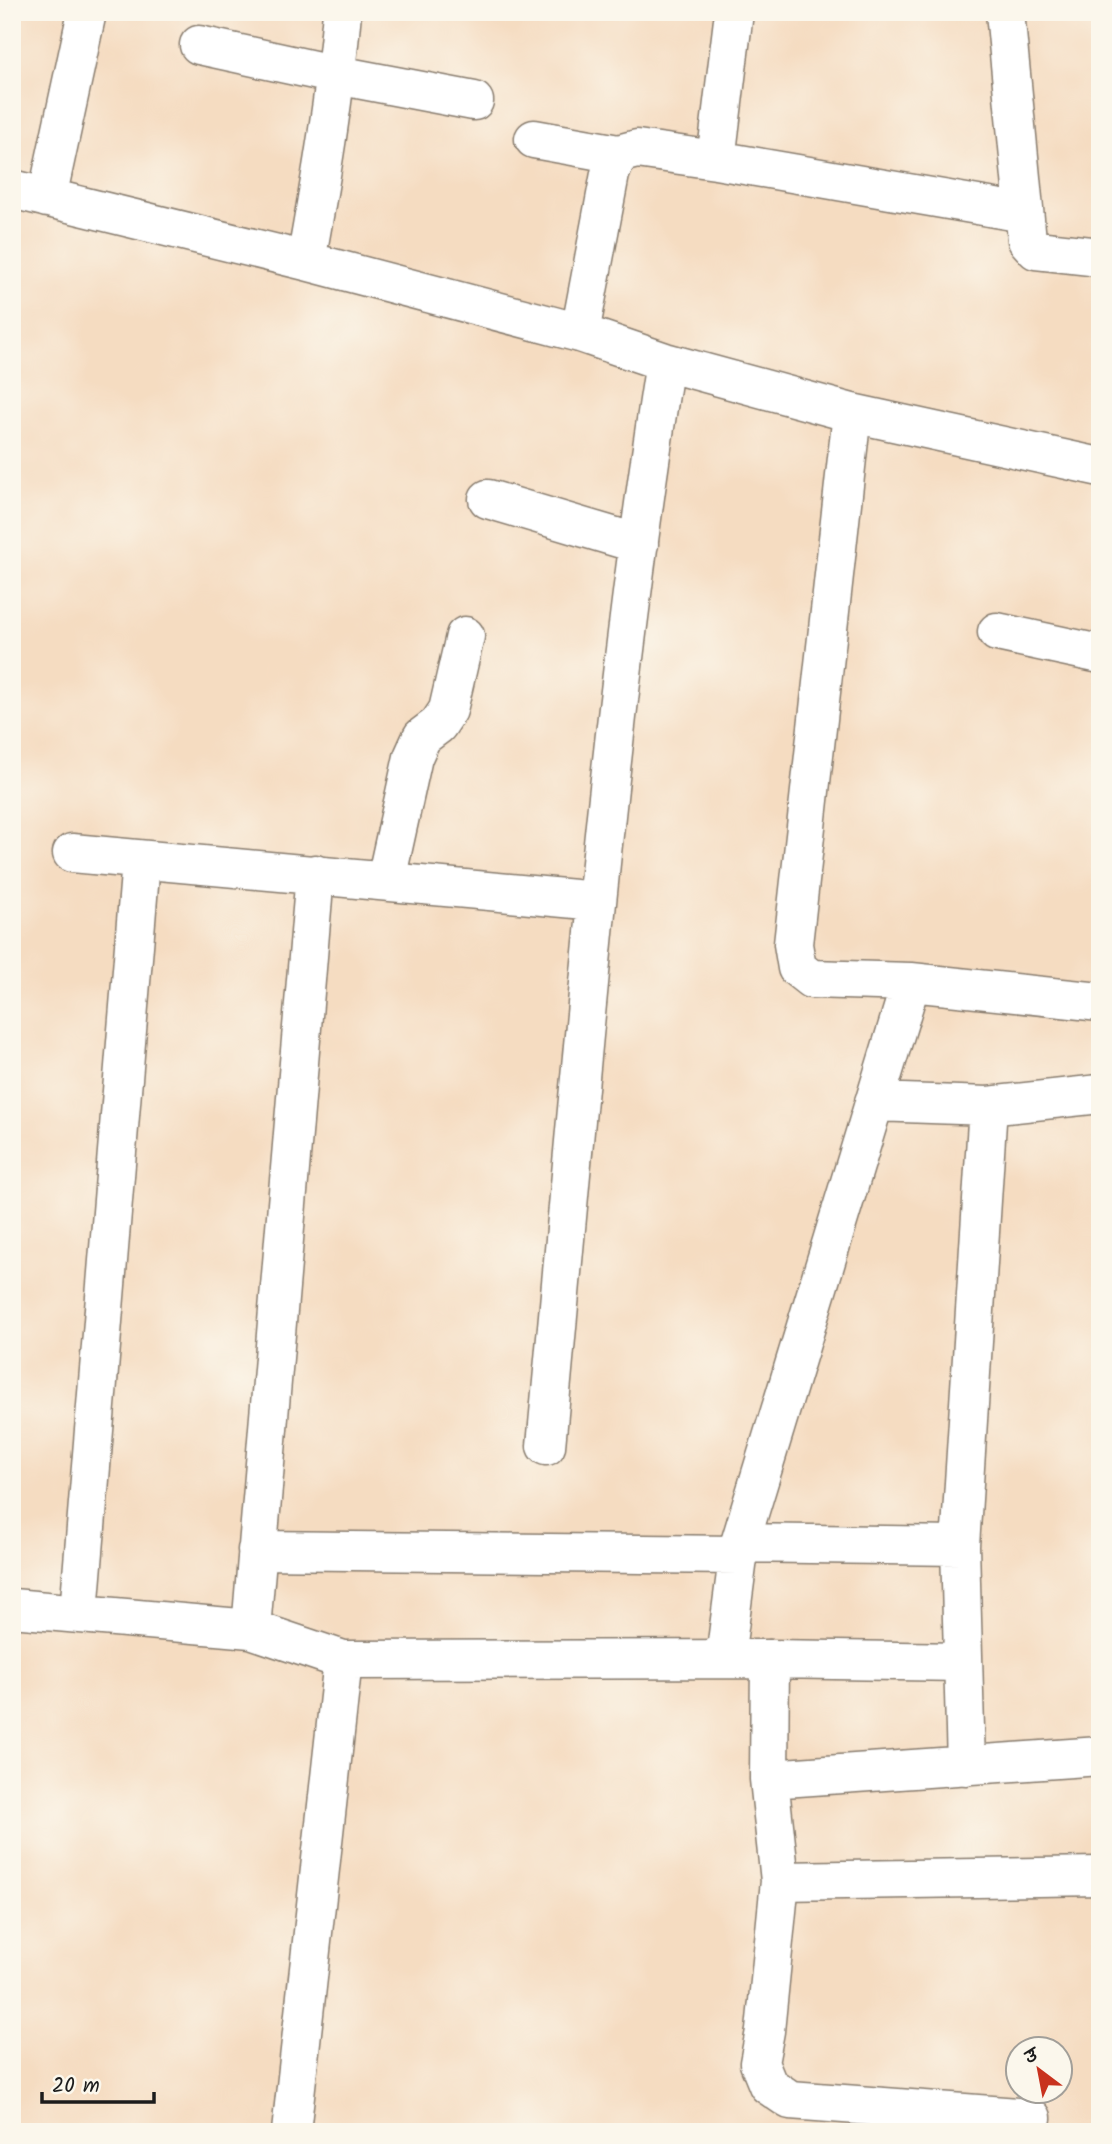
<svg xmlns="http://www.w3.org/2000/svg" width="1112" height="2144" font-family="Kalam,'Playpen Sans Deva',sans-serif">
<rect width="100%" height="100%" fill="#fbf7ec"/>
<filter id="ink" filterUnits="userSpaceOnUse"><feTurbulence type="fractalNoise" baseFrequency=".0143" numOctaves="2"/><feDisplacementMap in="SourceGraphic" scale="14" xChannelSelector="R" yChannelSelector="G"/><feConvolveMatrix kernelMatrix="1 2 1 2 8 2 1 2 1" color-interpolation-filters="sRGB"/></filter>
<filter id="wash" filterUnits="userSpaceOnUse"><feTurbulence type="fractalNoise" baseFrequency=".00686" numOctaves="4" result="noise"/><feDisplacementMap in="SourceGraphic" scale="28" xChannelSelector="R" yChannelSelector="G"/><feGaussianBlur stdDeviation="1.57" result="paint"/><feColorMatrix in="noise" values="0 0 0 0 0 0 0 0 0 0 0 0 0 0 0 0 0 1.4 0 .05"/><feComposite in="paint" operator="in"/></filter>
<g filter="url(#wash)">
<rect width="100%" height="100%" fill="#f5dcc1"/>
</g>
<g filter="url(#ink)">
<g fill="none" stroke-linecap="round" stroke-linejoin="round">
<g stroke="#887c6e" stroke-width="41">
<path id="minor" d="M 1005,12 L 1027,240 L 1036,250 L 1100,257
M 199,45 L 337,75 L 474,101
M 534,139 L 618,154
M 716,160 L 734,12
M 12,189 L 306,261 L 580,333 L 665,362 L 852,413 L 1100,467
M 47,198 L 87,12
M 306,261 C 321,178 335,96 342,12
M 580,333 L 610,174 L 618,154 L 637,149 L 716,160 L 1024,213
M 852,413 L 793,944 L 797,968 L 811,979 L 911,982 L 1100,1002
M 488,499 L 639,544
M 997,632 L 1100,654
M 72,853 L 597,901
M 386,880 L 413,757 L 422,737 L 438,725 L 448,710 L 465,636
M 874,1102 L 988,1106 L 1100,1094
M 546,1446 C 580,1084 608,721 665,362
M 740,1543 L 960,1546
M 257,1550 L 738,1555
M 12,1608 L 251,1629 L 343,1660 L 770,1659 L 963,1662
M 79,1612 L 141,861
M 251,1629 L 315,874
M 725,1658 L 740,1543 L 911,982
M 770,1659 L 769,1779 L 780,1881 L 765,2031 L 759,2063 L 768,2085 L 790,2100 L 1032,2118
M 966,1766 L 960,1546 L 988,1106
M 769,1779 L 1100,1756
M 780,1881 L 1100,1876
M 291,2132 L 343,1660"/>
</g>
<use href="#minor" stroke="#fff" stroke-width="38"/>
</g>
</g>
<rect width="1112" height="2144" fill="none" stroke="#fbf7ec" stroke-width="42"/>
<g transform="translate(1039 2070) rotate(328)"><circle r="33" fill="#fbf7ec" stroke="#a29f99" stroke-width="2"/>
<path d="M0-5L12 26L0 18L-12 26Z" fill="#c8321e"/>
<text y="-10" font-size="19" font-weight="bold" text-anchor="middle" fill="#1c1c1c">उ</text>
</g>
<path d="M42 2092v10h112v-10" fill="none" stroke="#1c1c1c" stroke-width="3.5"/>
<text x="52" y="2092" font-size="21" fill="#1c1c1c" stroke="#fbf7ec" stroke-width="5" paint-order="stroke">20 m</text>
</svg>
